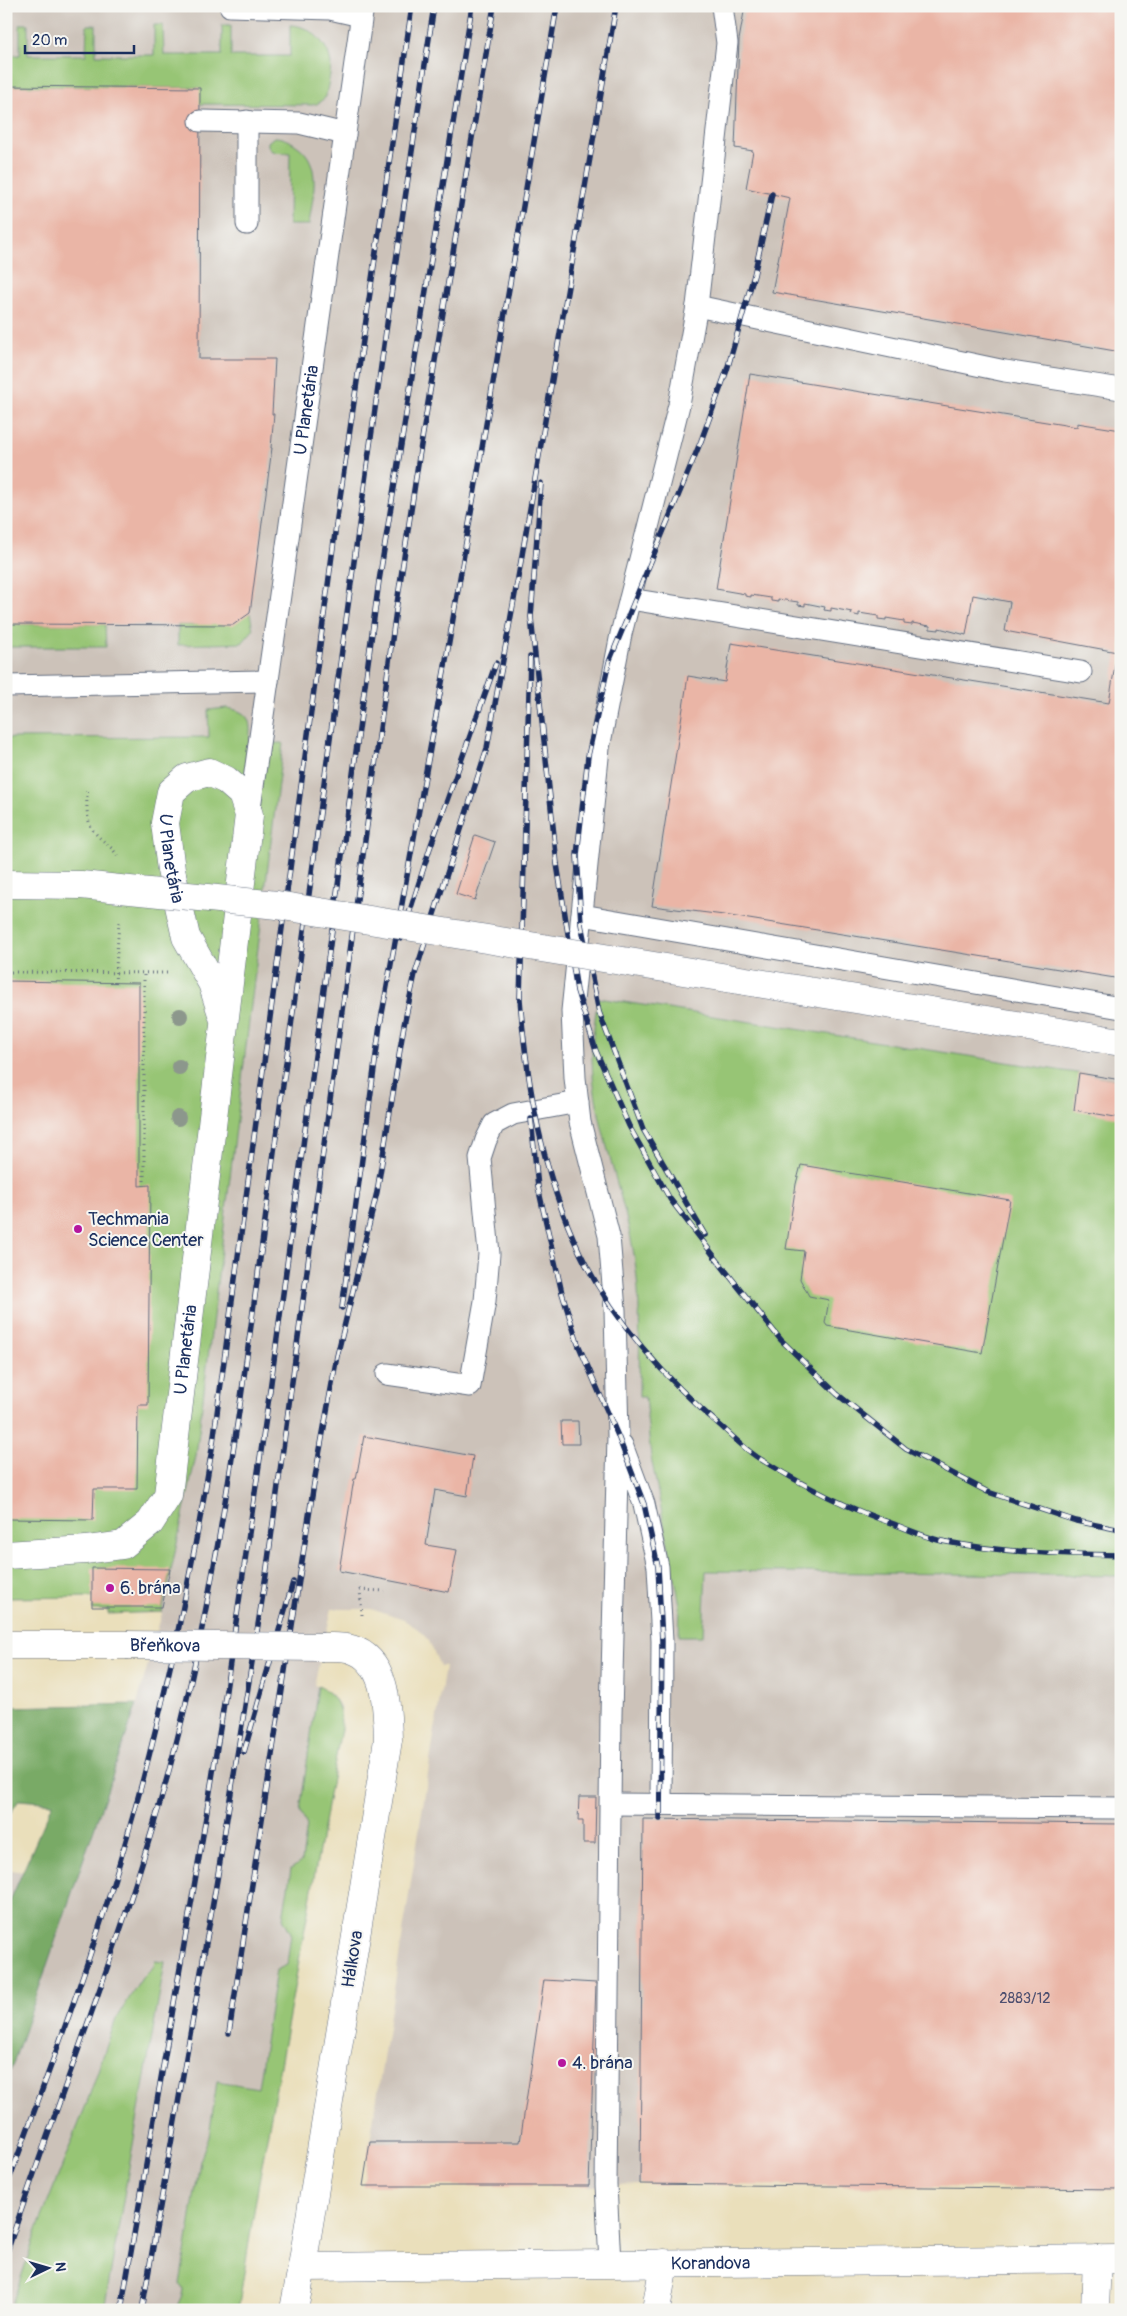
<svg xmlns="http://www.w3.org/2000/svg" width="1127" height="2316" font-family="Pangolin,sans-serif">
<rect width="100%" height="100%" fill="#f6f6f2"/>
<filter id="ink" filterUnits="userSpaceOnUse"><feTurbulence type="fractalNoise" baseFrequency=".02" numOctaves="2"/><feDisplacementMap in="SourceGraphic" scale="10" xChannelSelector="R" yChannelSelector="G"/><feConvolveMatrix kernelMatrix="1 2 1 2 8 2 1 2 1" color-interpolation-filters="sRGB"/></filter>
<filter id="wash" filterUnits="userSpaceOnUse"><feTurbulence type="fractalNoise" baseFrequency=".0096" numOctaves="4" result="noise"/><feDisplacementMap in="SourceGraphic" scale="20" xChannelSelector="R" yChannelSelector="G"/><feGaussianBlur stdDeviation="1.12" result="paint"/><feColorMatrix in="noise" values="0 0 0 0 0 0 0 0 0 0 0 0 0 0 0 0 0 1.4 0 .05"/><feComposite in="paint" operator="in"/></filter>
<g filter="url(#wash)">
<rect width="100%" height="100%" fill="#eadfbb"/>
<path fill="#ccc2b9" d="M 6,6 L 1121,6 L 1121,2189 L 640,2184 L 589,2186 L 363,2186 L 445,1666 L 440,1666 L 429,1641 L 418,1629 L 404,1620 L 371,1609 L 332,1609 L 314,1685 L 327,1690 L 334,1697 L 340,1706 L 341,1729 L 258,2187 L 238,2310 L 6,2310 L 6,2084 L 137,1704 L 162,1613 L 108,1614 L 108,1610 L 93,1610 L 93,1597 L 6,1598 Z
M 6,1869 L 23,1872 L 6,1910 Z"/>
<path fill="#97c574" stroke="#597a69" d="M 20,24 L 28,24 L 28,55 L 86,55 L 87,25 L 96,25 L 96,55 L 154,55 L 154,25 L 163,25 L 164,55 L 222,55 L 222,25 L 231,25 L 231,56 L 290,56 L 290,25 C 308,25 325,40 330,58 C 333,69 327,86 326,97 L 317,104 L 312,105 L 199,104 L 199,88 L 6,86 L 6,55 L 20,55 Z
M 274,137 C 283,137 289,140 296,145 C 324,163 312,198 309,225 L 289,225 L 290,153 C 281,152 267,155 268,142 Z
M 250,613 L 253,630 L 242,643 L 178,645 L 178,625 L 192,625 Z
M 6,624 L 105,624 L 106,647 L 6,647 Z
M 227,708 C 250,712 252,721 249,743 L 283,743 L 196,1456 L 162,1612 L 108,1614 L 108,1610 L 93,1610 L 93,1597 L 6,1598 L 6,738 L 209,737 L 208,710 Z
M 598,998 L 1121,1080 L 1121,1576 L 706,1571 L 703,1636 L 679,1636 L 680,1605 L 651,1457 L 645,1397 L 639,1397 C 639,1348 642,1298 633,1249 C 622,1188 593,1119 592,1059 C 592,1038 595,1018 598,998 Z
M 318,1686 C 338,1695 341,1709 341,1729 L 258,2187 L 238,2310 L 176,2310 C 178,2302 182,2298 183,2290 L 180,2284 L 200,2161 L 209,2137 L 217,2081 L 258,2088 L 276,1970 L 287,1965 L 291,1933 L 283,1918 L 291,1869 L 302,1861 L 307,1826 L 300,1811 Z
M 155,1961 L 165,1962 L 104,2310 L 10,2310 L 37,2230 L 86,2105 L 116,2019 L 142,1978 L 154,1966 Z"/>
<path fill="#79aa66" stroke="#4a6c62" d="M 137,1704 L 6,2084 L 6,1910 L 53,1803 L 19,1800 L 6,1820 L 6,1707 Z"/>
<g id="blocks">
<path fill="#eab5a6" d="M 745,6 L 1121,6 L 1121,352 L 772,292 L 790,198 L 746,188 L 753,151 L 735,148 L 739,40 Z
M 6,86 L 200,88 L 199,359 L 275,359 L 272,414 L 274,414 L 271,448 L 272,448 L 250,613 L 233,625 L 6,624 Z
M 750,374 L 1077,427 L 1077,423 L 1121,430 L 1121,979 L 724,915 L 652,906 L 688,676 L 725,682 L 731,643 L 1109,703 L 1117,652 L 1005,631 L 1010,602 L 973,595 L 966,635 L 939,628 L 939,630 L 930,629 L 930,626 L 912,623 L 912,625 L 904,624 L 904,621 L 886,618 L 886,620 L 878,619 L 878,616 L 859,613 L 859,616 L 851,614 L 852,612 L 831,608 L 831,611 L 824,610 L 825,607 L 805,603 L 805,606 L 798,605 L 798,602 L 778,599 L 778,602 L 771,601 L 771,598 L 751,595 L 751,597 L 745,596 L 745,594 L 716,589 Z
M 475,835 L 495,842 L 475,900 L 456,894 Z
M 6,981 L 139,983 L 139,1186 L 150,1185 L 148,1405 L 138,1405 L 137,1489 L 94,1489 L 93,1520 L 6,1519 Z
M 1079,1073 L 1121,1080 L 1121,1118 L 1074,1110 Z
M 801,1165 L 1010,1200 L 982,1353 L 827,1326 L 825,1323 L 829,1300 L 809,1296 L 800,1279 L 804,1251 L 786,1249 L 796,1184 Z
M 561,1421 L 578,1421 L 579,1444 L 562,1444 Z
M 364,1436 L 473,1456 L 467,1496 L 435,1490 L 426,1545 L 457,1550 L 449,1592 L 339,1571 L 354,1479 L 356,1479 Z
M 92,1568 L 170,1569 L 162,1607 L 92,1607 Z
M 579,1797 L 596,1797 L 595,1843 L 583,1843 L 583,1821 L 578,1821 Z
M 643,1819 L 1121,1824 L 1121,2189 L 640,2184 Z
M 544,1980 L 596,1983 L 589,2186 L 363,2186 L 370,2142 L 520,2142 Z"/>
</g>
</g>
<g filter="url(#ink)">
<use href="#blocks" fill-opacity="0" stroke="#636d7f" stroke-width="1"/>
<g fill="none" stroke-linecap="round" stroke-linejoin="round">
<g stroke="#636d7f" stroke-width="23">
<g id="service">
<path d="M 230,6 L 330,9 L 361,16"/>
<path d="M 200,121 L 299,123 L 345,134"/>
<path d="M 247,224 L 247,121"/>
<path d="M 697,306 L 1005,371 L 1121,389"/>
<path d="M 630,599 L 1081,672"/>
<path d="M 6,686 L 268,681"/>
<path id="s1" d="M 249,815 L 363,6"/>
<path d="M 582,915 L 1121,1008"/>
<path d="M 387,1374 L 470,1386 L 485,1301 L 489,1254 L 480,1158 L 486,1140 L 494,1124 L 513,1114 L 578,1102"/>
<path d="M 622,1445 L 644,1504 L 658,1567 L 662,1641 L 661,1804"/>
<path d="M 611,1804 L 1121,1808"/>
<path d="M 610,2263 L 606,2185 L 611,1715 L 618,1436 L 615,1310 L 609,1236 L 580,1122 L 575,1078 L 572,1011 L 599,748 L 621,634 L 679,405 L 697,306 L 727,43 L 722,6"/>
</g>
</g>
<g stroke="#636d7f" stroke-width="29">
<g id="minor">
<path id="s2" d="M 6,1555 L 86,1550 L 123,1545 L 150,1523 L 168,1495 L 249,815 L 242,794 L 226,780 L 209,772 L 187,778 L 171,792 L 165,823 L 171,870 L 186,937 L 212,983 L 224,1020"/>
<path d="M 294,2310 L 302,2267"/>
<path d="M 656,2310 L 664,2263"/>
<path d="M 1095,2310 L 1097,2259"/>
</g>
</g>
<g stroke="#636d7f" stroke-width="29">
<g id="tertiary">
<path d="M 6,1645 L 126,1645"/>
<path id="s3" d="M 323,1647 C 332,1647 342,1646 351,1649 C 388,1660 387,1710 388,1740 L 302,2267 L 1121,2259"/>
</g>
</g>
<path stroke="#636d7f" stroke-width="3" stroke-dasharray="1 4" stroke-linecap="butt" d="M 87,791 C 87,806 85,822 96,834 C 103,842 112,846 118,857
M 6,972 L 168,973
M 115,983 L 119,922
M 144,1186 L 144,973
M 362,1615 L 360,1590 L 385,1591"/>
<use href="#service" stroke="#fff" stroke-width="21"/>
<use href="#minor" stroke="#fff" stroke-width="28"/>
<use href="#tertiary" stroke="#fff" stroke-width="28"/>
<g stroke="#1b2f5e" stroke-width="5.5">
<path id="rail" d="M 541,483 L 531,617 L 557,864 L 577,991 L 596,1051 L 629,1126 L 670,1199 L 728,1274 L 781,1340 L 837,1394 L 906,1449 L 988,1492 L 1076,1521 L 1121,1530
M 530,657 L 520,999 C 527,1085 542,1174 580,1253 C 612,1319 667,1381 722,1427 C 733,1437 745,1449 757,1457 C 800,1484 846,1508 894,1524 C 909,1530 925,1537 942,1541 C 1001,1553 1060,1554 1121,1555
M 401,939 L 430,848 L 496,663
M 531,1119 L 538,1187 L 562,1293 L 578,1344 L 618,1436 L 644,1504 L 658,1567 L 662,1641 L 660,1819
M 705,1235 L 643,1129 L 599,1012 L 581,924 L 577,855 L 588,756 L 609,662 L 701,441 L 727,370 L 754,275 L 772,194
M 342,1308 L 380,1025 L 445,666 L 557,6
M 244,1752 L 293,1582
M 229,2033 L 315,1477 L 337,1356 L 377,1192 L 404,1025 L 415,974 L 487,748 L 521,561 L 616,6
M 6,2188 C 46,2079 87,1971 120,1861 C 161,1724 190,1584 213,1443 L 337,518 L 412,6
M 6,2255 C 67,2072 141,1896 185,1707 C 232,1504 254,1298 282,1092 C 332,730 378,367 434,6
M 121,2310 L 204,1829 L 225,1697 L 270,1390 L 379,581 L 472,6
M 142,2310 L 217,1880 L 266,1575 L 396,610 L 419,457 L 494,6"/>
</g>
<use href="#rail" stroke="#f6f6f2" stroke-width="4" stroke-dasharray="11" stroke-linecap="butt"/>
<g stroke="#636d7f" stroke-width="29" stroke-linecap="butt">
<path id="minor-bridge" d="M 6,884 L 81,885 L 277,905 L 1121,1042"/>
</g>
<g stroke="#636d7f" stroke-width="29" stroke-linecap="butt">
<g id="tertiary-bridge">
<path id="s4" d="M 126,1645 L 323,1647"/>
</g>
</g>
<use href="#minor-bridge" stroke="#fff" stroke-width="28"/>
<use href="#tertiary-bridge" stroke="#fff" stroke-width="28"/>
</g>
<g fill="#8c978c">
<circle cx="180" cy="1016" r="8"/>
<circle cx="179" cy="1067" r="8"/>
<circle cx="178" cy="1118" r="8"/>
</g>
</g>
<g fill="#b5179e" stroke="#f6f6f2" stroke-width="2">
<circle cx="78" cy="1229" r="5"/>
<circle cx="110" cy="1588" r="5"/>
<circle cx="562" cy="2063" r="5"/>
</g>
<g text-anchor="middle" stroke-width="4" stroke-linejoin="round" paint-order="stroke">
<g font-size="15" fill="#4f5070">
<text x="1025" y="2003">2883/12</text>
</g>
<g font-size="18" fill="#1b2f5e" stroke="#f6f6f2">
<text dy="6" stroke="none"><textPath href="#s1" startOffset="409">U Planetária</textPath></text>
<text dy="6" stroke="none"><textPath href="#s2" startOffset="1044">U Planetária</textPath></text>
<text dy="6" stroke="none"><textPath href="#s2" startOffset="332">U Planetária</textPath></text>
<text dy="6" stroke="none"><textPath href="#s4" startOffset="39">Břeňkova</textPath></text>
<text transform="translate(352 1959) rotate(-81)" y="6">Hálkova</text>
<text dy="6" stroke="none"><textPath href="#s3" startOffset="1076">Korandova</textPath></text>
</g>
<g font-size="18" fill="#1b2f5e" stroke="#f6f6f2" text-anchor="start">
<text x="88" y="1225">Techmania<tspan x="88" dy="21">Science Center</tspan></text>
<text x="120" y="1594">6. brána</text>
<text x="572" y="2069">4. brána</text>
</g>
</g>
<rect width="1127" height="2316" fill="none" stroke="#f6f6f2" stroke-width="25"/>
<g transform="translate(48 2268) rotate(85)" stroke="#f6f6f2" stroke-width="4" paint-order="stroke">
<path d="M0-4L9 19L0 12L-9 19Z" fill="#1b2f5e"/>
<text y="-8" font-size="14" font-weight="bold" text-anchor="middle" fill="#1b2f5e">N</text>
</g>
<path d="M25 45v8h109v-8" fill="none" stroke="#1b2f5e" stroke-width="2.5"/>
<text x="32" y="45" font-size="15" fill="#1b2f5e" stroke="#f6f6f2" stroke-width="4" paint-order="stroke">20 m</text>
</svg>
